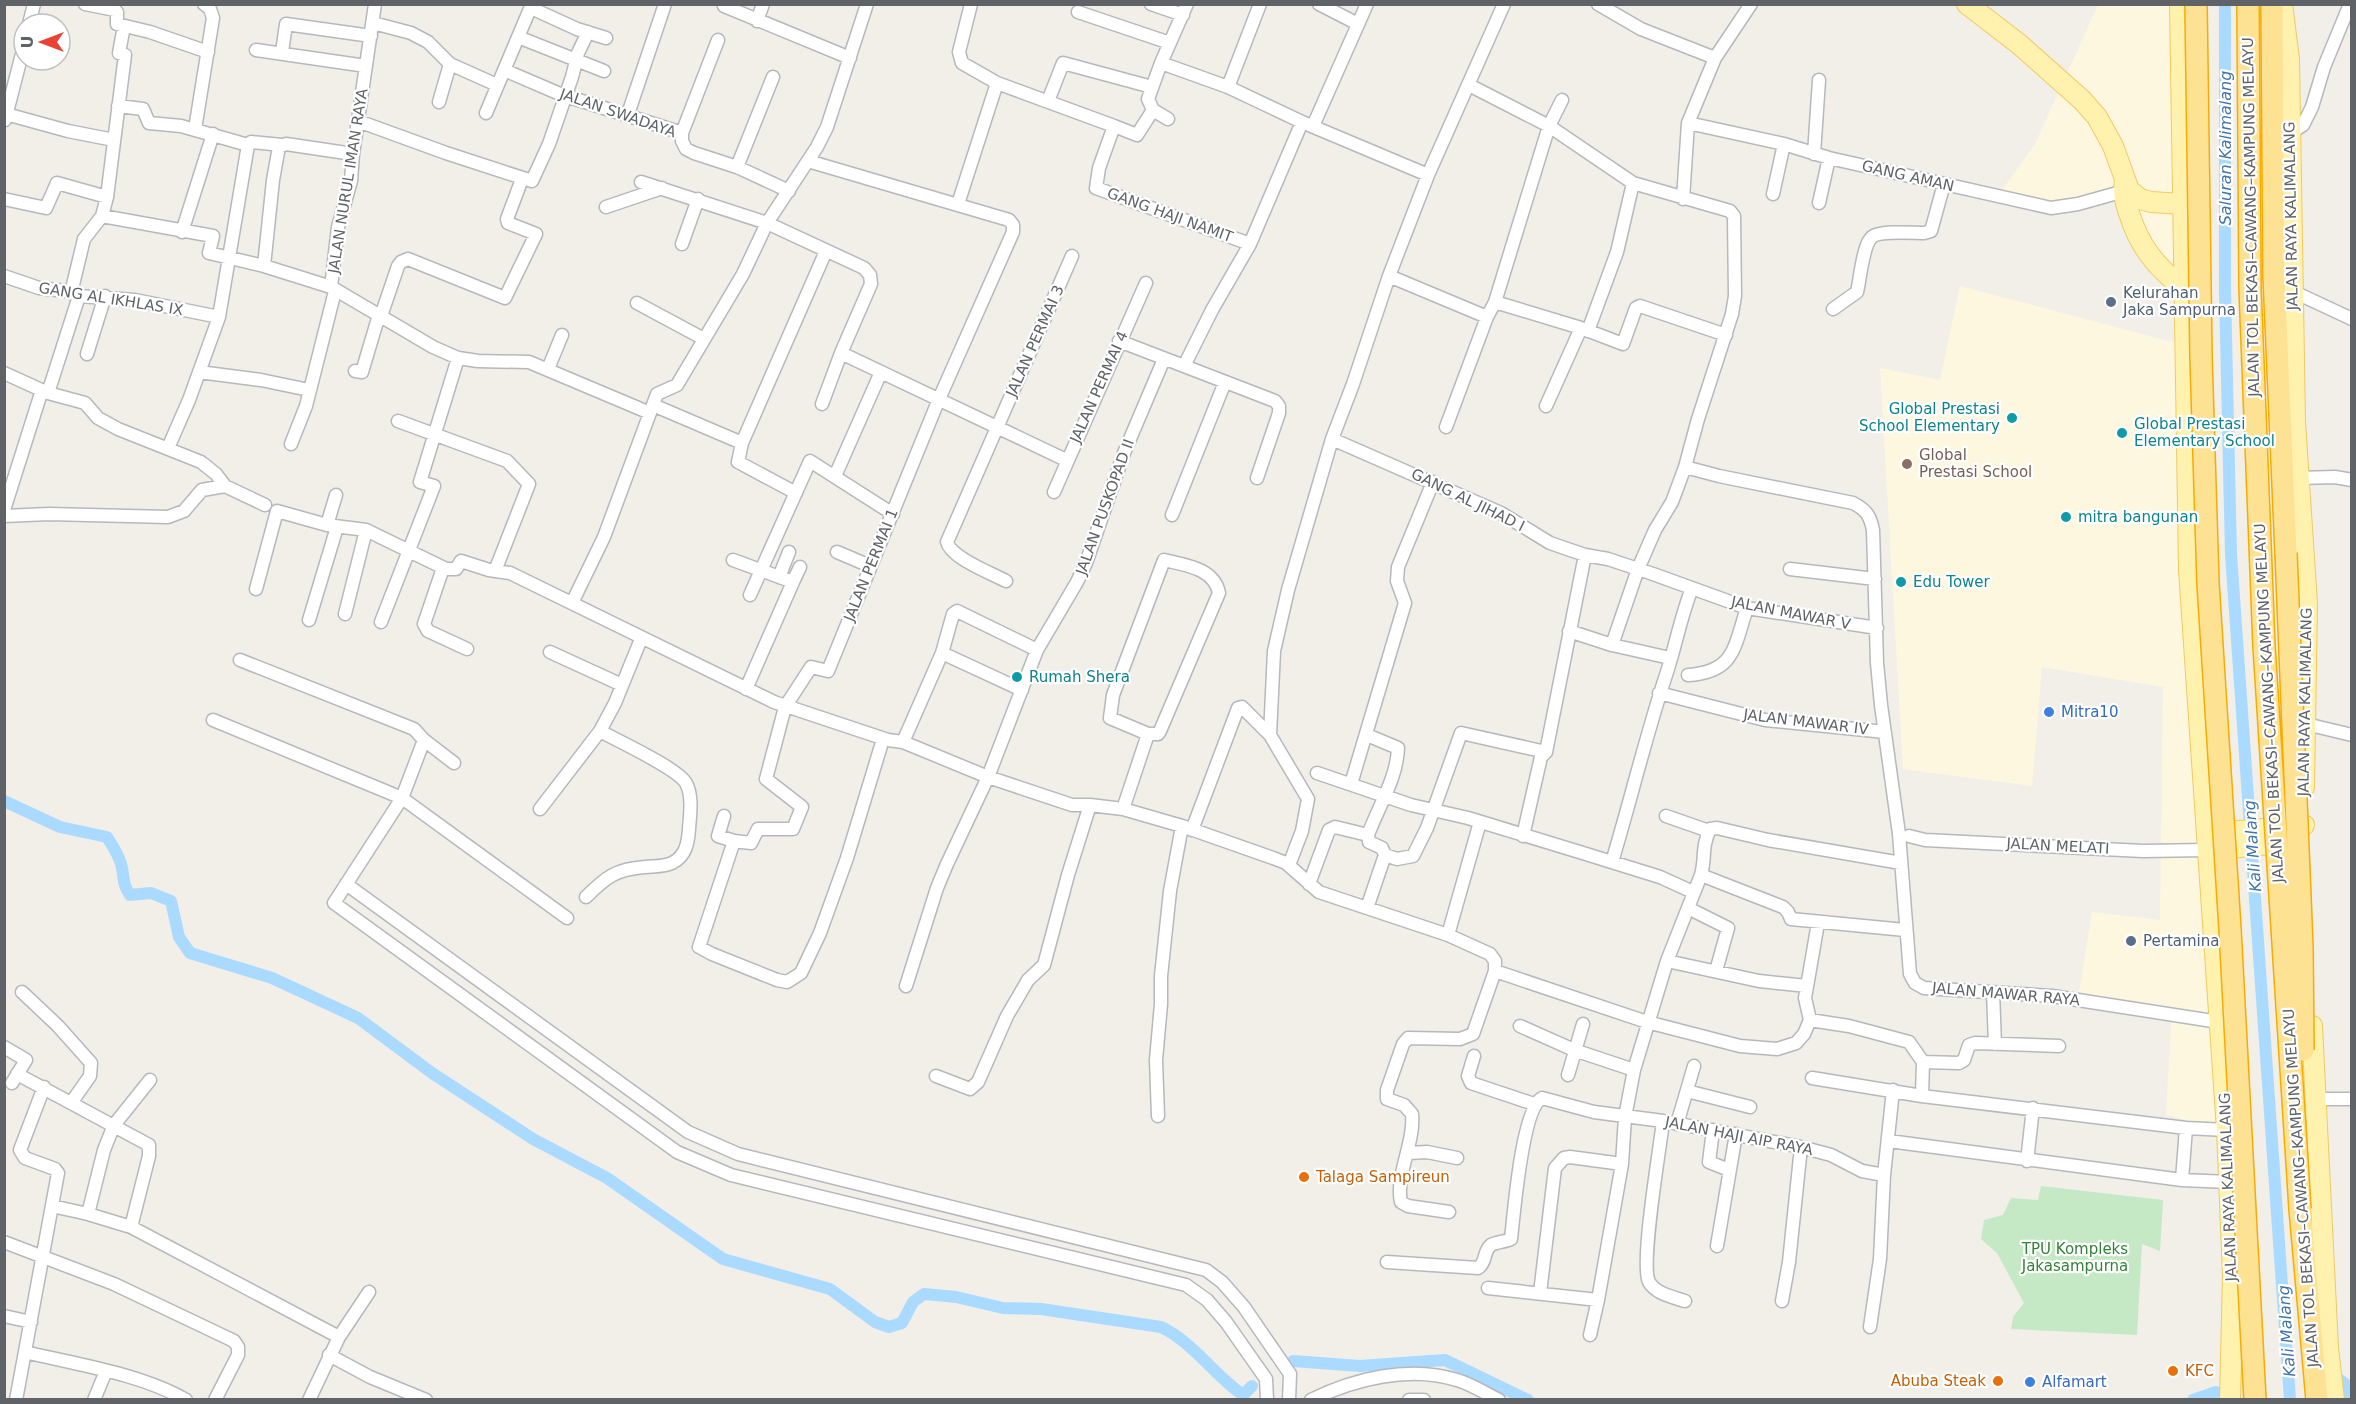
<svg xmlns="http://www.w3.org/2000/svg" width="2356" height="1404" font-family="'DejaVu Sans',sans-serif">
<rect width="100%" height="100%" fill="#f1efe8"/>
<path fill="#fef7e0" d="M 2098,5 L 2180,5 L 2183,288 L 2160,269 L 2122,192 L 2051,208 L 1997,197 L 2035,144 Z
M 1960,286 L 2184,345 L 2227,1130 L 2166,1115 L 2172,1011 L 2079,992 L 2092,912 L 2160,920 L 2163,687 L 2042,667 L 2032,786 L 1903,769 L 1880,368 L 1940,380 Z"/>
<path fill="#c5e8c5" d="M 2041,1186 L 2163,1200 L 2160,1251 L 2142,1244 L 2137,1335 L 2011,1329 L 2013,1317 L 2024,1303 L 1997,1253 L 1981,1239 L 1984,1220 L 2003,1215 L 2011,1198 L 2038,1200 Z"/>
<path fill="#aadaff" d="M 2338,1371 L 2351,1381 L 2351,1399 L 2344,1399 Z"/>
<g fill="none" stroke-linecap="round" stroke-linejoin="round">
<path stroke="#aadaff" stroke-width="12" d="M 2225,4 L 2225,292 L 2231,554 L 2290,1400
M 4,801 L 60,827 L 107,837 C 113,847 120,856 122,868 C 124,879 123,885 130,895 L 151,893 L 171,901 L 179,937 L 190,953 L 272,978 L 358,1018 L 432,1073 L 533,1139 L 607,1178 L 723,1259 L 830,1289 L 875,1322 L 889,1327 L 902,1323 L 913,1302 L 924,1294 L 956,1297 L 1003,1308 L 1041,1309 L 1161,1327 C 1193,1342 1214,1375 1243,1395 L 1252,1386
M 1293,1361 L 1360,1366 L 1445,1360 L 1528,1400
M 2193,1400 L 2216,1392"/>
<g stroke="#b5b8bc" stroke-width="15">
<path id="street" d="M 85,4 L 115,10 L 117,12 L 117,24 L 150,32 L 208,52
M 971,4 L 959,52 L 962,63 L 997,83 L 1114,126 L 1099,168 L 1096,188 L 1250,244
M 1151,4 L 1183,15
M 1319,4 L 1358,24
M 1598,4 L 1641,29 L 1715,58 L 1688,123 L 1683,199
M 724,6 L 850,58
M 531,8 L 577,29 L 606,38
M 1078,12 L 1170,43
M 757,21 L 763,4
M 373,23 L 411,33 L 428,42 L 450,64 L 497,85
M 29,24 L 34,4
M 518,37 L 604,71
M 718,40 L 682,133 L 682,141 L 686,149 L 694,153 L 737,167 L 789,191
M 256,50 L 366,66
M 282,52 L 286,24 L 371,36
M 1715,58 L 1751,4
M 1161,63 L 1228,87 L 1302,122 L 1428,175
M 504,70 L 560,94 L 682,133
M 1469,85 L 1549,126 L 1633,183 L 1730,211 L 1734,216 L 1735,296 L 1732,314 L 1698,419 L 1685,467 L 1672,502 L 1655,530 L 1638,569 L 1612,645
M 1228,87 L 1260,4
M 1048,101 L 1063,63 L 1152,87
M 439,102 L 450,64
M 118,106 L 143,109 L 149,123 L 181,126 L 248,145
M 486,113 L 532,4
M 6,114 L 68,131 L 114,140
M 628,114 L 665,4
M 1168,119 L 1153,110 L 1148,99 L 1161,63 L 1187,4
M 5,120 L 24,46
M 358,121 L 446,153 L 532,181 L 549,144 L 572,77 L 578,53 L 588,32
M 1688,123 L 1784,144 L 1829,158 L 2051,208 L 2078,204 L 2128,190
M 1114,126 L 1137,135 L 1153,110
M 1313,126 L 1367,4
M 195,129 L 213,18 L 210,9 L 204,4
M 2290,133 L 2303,125 L 2312,107 L 2324,67 L 2350,4
M 1814,154 L 1819,80
M 808,161 L 1009,220 L 1013,225 L 1013,232 L 939,399 L 828,671 L 811,667 L 785,707 L 766,779 L 802,807 L 793,829 L 758,829 L 751,843 L 734,841 L 699,947 L 712,954 L 777,980 L 787,982 L 801,973 L 820,933 L 847,858 L 883,739
M 737,167 L 773,77
M 641,182 L 767,223 L 864,268 L 870,275 L 871,284 L 841,353 L 822,404
M 1773,194 L 1784,144
M 4,199 L 46,208 L 57,183 L 107,197
M 1819,203 L 1829,158
M 958,204 L 997,83
M 606,207 L 662,188
M 102,216 L 213,236 L 209,253 L 264,266 L 331,287 L 433,347 L 458,358 L 478,361 L 529,362 L 650,413
M 182,232 L 213,134
M 682,244 L 698,199
M 264,266 L 273,180 L 279,147 L 286,144 L 353,154
M 4,276 L 39,288 L 66,291 L 79,296 L 135,300 L 219,317
M 1389,276 L 1487,317
M 331,287 L 338,227 L 351,181 L 353,154 L 375,4
M 2292,291 L 2352,319
M 71,293 L 84,239 L 102,216 L 107,197 L 125,55 L 119,53 L 124,26
M 1495,302 L 1581,328 L 1623,344 L 1636,308 L 1640,306 L 1726,335
M 637,303 L 704,339
M 1833,309 L 1857,292 C 1860,280 1863,244 1872,237 C 1880,230 1913,233 1924,233 L 1931,231 L 1944,184
M 381,316 L 398,266 L 401,262 L 408,259 L 505,298 L 536,234 L 508,223 L 507,219 L 522,179
M 1588,331 L 1617,252 L 1633,183
M 1119,341 L 1275,401 L 1279,406 L 1279,413 L 1257,478
M 841,353 L 1066,460
M 87,354 L 105,296
M 1184,366 L 1212,310 L 1250,244 L 1302,122
M 548,369 L 562,335
M 355,371 L 362,372 L 379,315
M 199,372 L 261,380 L 309,390
M 4,373 L 48,393 L 85,403 L 98,418 L 118,429 L 201,462 L 216,474 L 225,486 L 265,505
M 48,393 L 79,296
M 653,405 L 742,443 L 738,462 L 796,493
M 1546,406 L 1581,328
M 398,421 L 507,461 L 529,484 L 495,571
M 1446,427 L 1487,317 L 1495,302 L 1549,126 L 1562,100
M 1332,439 L 1501,513 L 1550,543 L 1585,555 L 1608,559 L 1653,574 L 1747,608 L 1877,628
M 742,443 L 826,251
M 291,444 L 306,406 L 335,291
M 168,448 L 189,400 L 219,317 L 248,145 L 251,142 L 282,145
M 1685,467 L 1719,476 L 1853,503 C 1866,510 1870,515 1873,530 L 1877,663 L 1881,705 L 1899,834 L 1910,974 L 1915,983 L 1924,988 L 2052,996 L 2219,1022
M 835,476 L 881,372
M 2298,478 L 2335,477 L 2352,480
M 1054,492 L 1146,283
M 4,510 L 42,390
M 1172,515 L 1225,382
M 4,516 L 49,514 L 168,517 L 184,511 L 202,490 L 225,486
M 327,525 L 336,495
M 837,552 L 870,566
M 733,560 L 793,582 L 746,689
M 443,568 L 424,624 L 428,631 L 467,649
M 1790,569 L 1875,579
M 779,577 L 789,552
M 1006,581 C 991,573 951,558 947,542 L 1072,256
M 793,582 L 800,567
M 256,589 L 277,511 L 327,525 L 366,530 L 446,569 L 456,569 L 461,561 L 489,570 L 510,573 L 774,702 L 888,740 L 903,742 L 988,777 L 1072,805 L 1090,805 L 1123,809 L 1182,826 L 1273,858 L 1286,863 L 1319,892 L 1448,935 L 1490,954 L 1495,961 L 1495,971 L 1647,1022 L 1740,1046 L 1777,1049 L 1796,1043 L 1804,1034 L 1810,1020 L 1805,998 L 1818,923
M 750,595 L 810,461 L 893,514
M 572,603 L 604,537 L 657,394 L 677,385 L 743,274 L 767,223 L 817,147 L 827,127 L 867,4
M 345,614 L 366,530
M 309,620 L 337,527
M 381,622 L 434,486 L 420,482 L 458,358
M 1569,631 L 1612,645 L 1670,658
M 550,652 L 622,685
M 942,653 L 1022,690
M 240,660 L 414,729 L 424,740 L 454,763
M 1688,675 C 1735,672 1734,647 1747,608
M 1659,693 L 1765,720 L 1885,732
M 213,720 L 402,798 L 567,918
M 2306,724 L 2352,735
M 1270,735 L 1274,651 L 1288,590 L 1332,439 L 1353,384 L 1389,276 L 1428,175 L 1504,4
M 1367,735 L 1398,748 C 1397,779 1378,807 1368,835
M 424,740 L 402,798 L 334,903 L 677,1152 L 731,1175 L 1186,1285 L 1207,1300 L 1226,1322 L 1266,1379 L 1267,1400
M 903,742 L 942,653 L 953,614 L 957,611 L 1037,650
M 1317,773 L 1411,805 L 1468,818 L 1586,854 L 1660,877 L 1693,892
M 1351,784 L 1405,603 L 1397,581 L 1398,567 L 1433,482
M 540,809 L 600,731 L 615,703 L 641,639
M 1123,809 L 1148,734 L 1110,718 L 1113,695 L 1164,560 C 1185,565 1214,568 1219,593 L 1160,731 L 1158,734 L 1148,734
M 724,816 L 718,836 L 734,841
M 1666,816 L 1709,831
M 1192,830 L 1238,708 L 1242,707 L 1270,735 L 1308,799 L 1302,831 L 1289,865
M 1523,836 L 1541,757 L 1546,752 L 1585,555
M 1909,836 L 1925,840 L 2143,851 L 2207,850
M 1385,855 L 1397,859 L 1413,856 L 1427,828 L 1461,733 L 1546,752
M 1612,862 C 1631,799 1646,735 1667,672 C 1676,644 1681,616 1692,588
M 1701,875 L 1783,907 L 1788,912 L 1791,919 L 1905,930
M 346,884 L 688,1132 L 738,1154 L 1206,1270 L 1222,1282 L 1244,1307 L 1290,1374 L 1289,1400
M 1309,884 L 1329,830 L 1335,827 L 1368,835 L 1369,842 L 1382,848 L 1385,855 L 1367,908
M 586,897 C 606,877 616,869 645,867 C 653,866 664,867 672,863 C 686,856 688,843 689,829 C 690,815 693,796 686,783 C 677,768 618,741 600,731
M 1688,908 L 1728,928 L 1716,971
M 1448,935 L 1480,822
M 1667,961 L 1759,981 L 1807,986
M 906,986 L 937,888 L 947,864 L 988,777 L 1037,650 L 1077,582 L 1086,563 L 1124,453 L 1164,359
M 22,992 L 58,1026 L 91,1063 L 90,1076 L 71,1103
M 1993,992 L 1995,1044
M 1810,1020 L 1849,1026 L 1909,1042 L 1923,1062 L 1922,1096
M 1520,1026 L 1574,1050 L 1634,1070
M 4,1047 L 26,1060 L 12,1083
M 1474,1056 L 1468,1076 L 1471,1083 L 1534,1104
M 1923,1062 L 1959,1063 L 1964,1060 L 1969,1045 L 1975,1043 L 2059,1046
M 17,1074 L 149,1145 L 149,1156 L 131,1227
M 1568,1075 L 1583,1024
M 936,1076 L 970,1089 L 978,1082 L 1007,1016 L 1028,980 L 1044,965 L 1068,875 L 1090,805
M 1812,1078 L 1922,1096 L 2186,1128 L 2227,1130
M 1687,1091 L 1750,1107
M 2315,1099 L 2352,1099
M 1158,1116 L 1156,1060 L 1161,1004 L 1161,976 L 1170,891 L 1182,826
M 1663,1121 C 1660,1149 1640,1263 1649,1282 C 1656,1294 1673,1297 1685,1301
M 1677,1124 L 1694,1066
M 1713,1130 L 1709,1162 L 1729,1170
M 1889,1141 L 2182,1180 L 2229,1182
M 1409,1153 L 1427,1152 L 1457,1158
M 2027,1161 L 2033,1108
M 2182,1180 L 2186,1128
M 52,1206 L 88,1214 L 131,1227 L 339,1337 L 309,1400
M 1449,1212 L 1408,1206 L 1401,1202 C 1395,1176 1415,1142 1412,1114 L 1404,1105 L 1387,1099 L 1387,1090 L 1403,1044 L 1408,1038 L 1460,1039 L 1473,1034 L 1495,971
M 88,1214 L 104,1150 L 114,1125 L 150,1080
M 4,1242 L 114,1284 L 234,1341 L 238,1347 L 238,1355 L 215,1400
M 1717,1246 L 1736,1134
M 1387,1262 L 1478,1268 C 1487,1262 1483,1251 1491,1245 C 1496,1242 1505,1242 1511,1239 C 1514,1213 1522,1109 1542,1098 L 1594,1112 L 1663,1121 L 1801,1147 L 1831,1155 L 1862,1171 L 1884,1175
M 1488,1288 L 1598,1300
M 1540,1293 L 1555,1168 L 1564,1158 L 1570,1157 L 1622,1164
M 1782,1301 L 1789,1262 L 1801,1147
M 4,1316 L 31,1322
M 1870,1327 L 1880,1259 L 1884,1175 L 1893,1090
M 1590,1335 L 1598,1300 L 1622,1164 L 1625,1117 L 1634,1070 L 1667,961 L 1701,875 C 1706,857 1701,848 1710,829 L 1717,828 L 1768,840 L 1901,863
M 339,1337 L 369,1292
M 25,1352 C 75,1364 142,1374 186,1400
M 329,1355 L 370,1377 L 426,1400
M 16,1400 L 58,1173 L 55,1169 L 25,1158 L 20,1150 L 44,1087
M 94,1400 L 106,1371
M 1311,1400 C 1354,1379 1409,1365 1457,1380 C 1471,1384 1485,1393 1499,1400
M 1409,1400 L 1424,1400"/>
</g>
<g stroke="#f2c960" stroke-width="22">
<path id="primary" d="M 1967,4 L 2019,44 L 2082,100 L 2097,117 L 2113,146 L 2129,190 L 2140,199 L 2151,202 L 2182,204
M 2180,4 L 2189,570 L 2227,1130 L 2233,1276 L 2230,1400
M 2282,4 L 2289,59 L 2295,422 L 2307,604 L 2304,787
M 2125,181 C 2123,193 2125,201 2129,213 C 2140,248 2156,266 2183,288
M 2208,834 L 2304,825
M 2210,850 L 2291,842
M 2312,1026 L 2328,1348 L 2334,1400"/>
</g>
<g stroke="#f9ab00" stroke-width="24">
<path id="highway" d="M 2272,4 L 2274,276 L 2286,553
M 2300,1209 L 2317,1400"/>
</g>
<use href="#street" stroke="#fff" stroke-width="12"/>
<use href="#primary" stroke="#fff2af" stroke-width="20"/>
<use href="#highway" stroke="#fde293" stroke-width="21"/>
<g stroke="#f9ab00" stroke-width="24" stroke-linecap="butt">
<path id="highway-bridge" d="M 2196,4 L 2201,357 L 2208,583 L 2230,929 L 2255,1400
M 2248,4 L 2250,288 L 2264,646 L 2300,1209
M 2286,553 L 2302,947 L 2303,1050"/>
</g>
<use href="#highway-bridge" stroke="#fde293" stroke-width="21"/>
</g>
<g fill="#5c6f8a" stroke="#fff" stroke-width="2">
<circle cx="2111" cy="302" r="6"/>
<circle cx="2131" cy="941" r="6"/>
</g>
<g fill="#0f9aa8" stroke="#fff" stroke-width="2">
<circle cx="2012" cy="418" r="6"/>
<circle cx="2122" cy="433" r="6"/>
<circle cx="2066" cy="517" r="6"/>
<circle cx="1901" cy="582" r="6"/>
<circle cx="1017" cy="677" r="6"/>
</g>
<circle fill="#8d6e63" stroke="#fff" stroke-width="2" cx="1907" cy="464" r="6"/>
<g fill="#3f7fe0" stroke="#fff" stroke-width="2">
<circle cx="2049" cy="712" r="6"/>
<circle cx="2030" cy="1382" r="6"/>
</g>
<g fill="#e8710a" stroke="#fff" stroke-width="2">
<circle cx="1304" cy="1177" r="6"/>
<circle cx="2173" cy="1371" r="6"/>
<circle cx="1998" cy="1381" r="6"/>
</g>
<g text-anchor="middle" stroke-width="4.5" stroke-linejoin="round" paint-order="stroke">
<g font-size="15" fill="#5f6368" stroke="#fff">
<text transform="translate(618 113) rotate(19)" y="5">JALAN SWADAYA</text>
<text transform="translate(1908 176) rotate(13)" y="5">GANG AMAN</text>
<text transform="translate(348 181) rotate(-81)" y="5">JALAN NURUL IMAN RAYA</text>
<text transform="translate(1170 215) rotate(20)" y="5">GANG HAJI NAMIT</text>
<text transform="translate(2291 216) rotate(-91)" y="5">JALAN RAYA KALIMALANG</text>
<text transform="translate(2251 217) rotate(-91)" y="5">JALAN TOL BEKASI–CAWANG–KAMPUNG MELAYU</text>
<text transform="translate(111 299) rotate(9)" y="5">GANG AL IKHLAS IX</text>
<text transform="translate(1035 341) rotate(-66)" y="5">JALAN PERMAI 3</text>
<text transform="translate(1099 387) rotate(-66)" y="5">JALAN PERMAI 4</text>
<text transform="translate(1468 500) rotate(26)" y="5">GANG AL JIHAD I</text>
<text transform="translate(1105 507) rotate(-70)" y="5">JALAN PUSKOPAD II</text>
<text transform="translate(871 565) rotate(-68)" y="5">JALAN PERMAI 1</text>
<text transform="translate(1791 613) rotate(11)" y="5">JALAN MAWAR V</text>
<text transform="translate(2305 702) rotate(-89)" y="5">JALAN RAYA KALIMALANG</text>
<text transform="translate(2269 703) rotate(-93)" y="5">JALAN TOL BEKASI–CAWANG–KAMPUNG MELAYU</text>
<text transform="translate(1806 722) rotate(7)" y="5">JALAN MAWAR IV</text>
<text transform="translate(2058 846) rotate(3)" y="5">JALAN MELATI</text>
<text transform="translate(2006 994) rotate(5)" y="5">JALAN MAWAR RAYA</text>
<text transform="translate(1739 1136) rotate(11)" y="5">JALAN HAJI AIP RAYA</text>
<text transform="translate(2228 1187) rotate(-92)" y="5">JALAN RAYA KALIMALANG</text>
<text transform="translate(2301 1188) rotate(-94)" y="5">JALAN TOL BEKASI–CAWANG–KAMPUNG MELAYU</text>
</g>
<g font-size="15" fill="#4e5e75" stroke="#fff" text-anchor="start">
<text x="2123" y="298">Kelurahan<tspan x="2123" dy="17">Jaka Sampurna</tspan></text>
<text x="2143" y="946">Pertamina</text>
</g>
<g font-size="15" fill="#0d838f" stroke="#fff" text-anchor="start">
<text x="2000" y="414" text-anchor="end">Global Prestasi<tspan x="2000" dy="17">School Elementary</tspan></text>
<text x="2134" y="429">Global Prestasi<tspan x="2134" dy="17">Elementary School</tspan></text>
<text x="2078" y="522">mitra bangunan</text>
<text x="1913" y="587">Edu Tower</text>
<text x="1029" y="682">Rumah Shera</text>
</g>
<g font-size="15" fill="#785e54" stroke="#fff" text-anchor="start">
<text x="1919" y="460">Global<tspan x="1919" dy="17">Prestasi School</tspan></text>
</g>
<g font-size="15" fill="#366cbe" stroke="#fff" text-anchor="start">
<text x="2061" y="717">Mitra10</text>
<text x="2042" y="1387">Alfamart</text>
</g>
<g font-size="15" fill="#c56008" stroke="#fff" text-anchor="start">
<text x="1316" y="1182">Talaga Sampireun</text>
<text x="2185" y="1376">KFC</text>
<text x="1986" y="1386" text-anchor="end">Abuba Steak</text>
</g>
<g font-size="15" fill="#348238" stroke="#fff">
<text x="2075" y="1254">TPU Kompleks<tspan x="2075" dy="17">Jakasampurna</tspan></text>
</g>
<g font-size="16" font-style="italic" fill="#4174aa" stroke="#fff">
<text transform="translate(2225 148) rotate(-90)" y="6">Saluran Kalimalang</text>
<text transform="translate(2252 846) rotate(-94)" y="6">Kali Malang</text>
<text transform="translate(2286 1331) rotate(-94)" y="6">Kali Malang</text>
</g>
</g>
<rect width="2356" height="1404" fill="none" stroke="#5f6368" stroke-width="12"/>
<g transform="translate(42 42) rotate(270)"><circle r="28" fill="#ffffff" stroke="#bfc1c3" stroke-width="1.5"/>
<path d="M0-4.5L10 22L0 15L-10 22Z" fill="#ea4335"/>
<text y="-9" font-size="16" font-weight="bold" text-anchor="middle" fill="#5f6368">U</text>
</g>
</svg>
